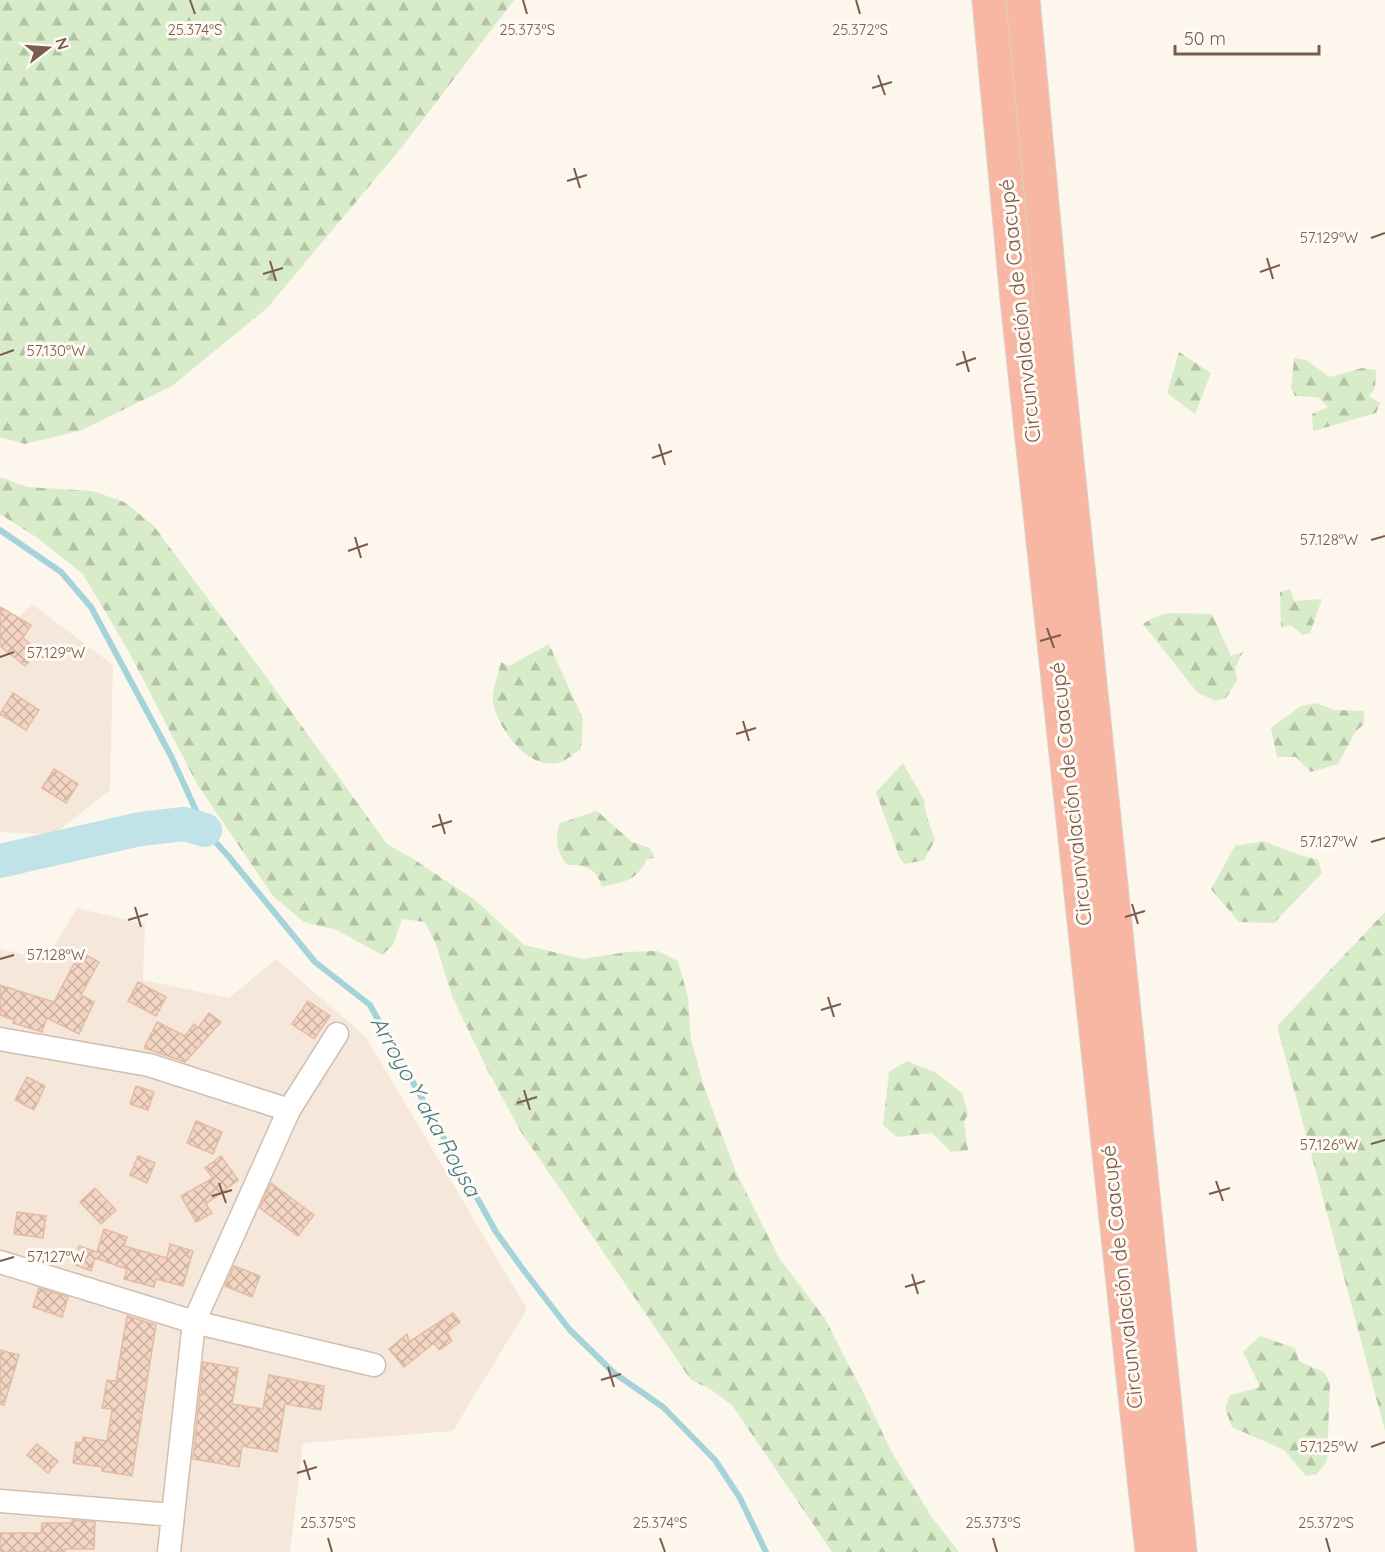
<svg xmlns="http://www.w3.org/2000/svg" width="1385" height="1552" font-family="Quicksand,sans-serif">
<defs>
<pattern id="forest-firs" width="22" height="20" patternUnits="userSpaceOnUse" patternTransform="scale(1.5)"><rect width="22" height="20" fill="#d8ecc9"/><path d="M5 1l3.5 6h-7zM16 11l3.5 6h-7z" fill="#b4c2a5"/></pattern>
<pattern id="building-cross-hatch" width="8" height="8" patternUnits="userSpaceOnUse" patternTransform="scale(1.5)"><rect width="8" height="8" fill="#f3d5c3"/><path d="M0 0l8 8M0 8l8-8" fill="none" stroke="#cab0a1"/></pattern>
</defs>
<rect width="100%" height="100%" fill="#fdf6ec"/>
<path fill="#f5e8da" d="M 32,604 L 113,665 L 110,790 L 53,835 L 0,832 L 0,629 L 4,632 Z
M 77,908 L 145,924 L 143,980 L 229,998 L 276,959 L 366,1037 L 527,1309 L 453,1431 L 303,1443 L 290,1552 L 0,1552 L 0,949 L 46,959 Z"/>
<path fill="url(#forest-firs)" d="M 0,0 L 514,0 L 402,147 L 267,308 L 172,386 L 82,430 L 25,444 L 0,437 Z
M 1179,352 L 1211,373 L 1195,414 L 1167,393 Z
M 1294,358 L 1306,360 L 1330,377 L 1362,368 L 1376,370 L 1375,388 L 1369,396 L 1380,403 L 1376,413 L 1313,431 L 1312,414 L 1328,407 L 1318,397 L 1295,396 L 1291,388 Z
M 0,477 L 27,487 L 93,491 L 124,502 L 153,525 L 267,678 L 387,844 L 415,860 L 476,901 L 524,945 L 583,959 L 627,952 L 657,951 L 678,961 L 688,997 L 691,1040 L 704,1087 L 736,1172 L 779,1258 L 824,1317 L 866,1398 L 891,1451 L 931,1516 L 959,1552 L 832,1552 L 732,1405 L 710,1389 L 691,1380 L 521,1132 L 488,1071 L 452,996 L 436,944 L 425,922 L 402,919 L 393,945 L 382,955 L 337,930 L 304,922 L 273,896 L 197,784 L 129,652 L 83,574 L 36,537 L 0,514 Z
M 1290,589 L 1294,601 L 1322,599 L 1310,633 L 1303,635 L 1290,625 L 1281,628 L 1280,592 Z
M 1168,613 L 1212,614 L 1231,656 L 1243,652 L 1235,668 L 1237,680 L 1226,698 L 1215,701 L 1197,692 L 1143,624 L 1151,619 Z
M 549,644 L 583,719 L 581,749 C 575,753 568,759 561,762 C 529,772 499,730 493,703 C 491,694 499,672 501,662 L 509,666 Z
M 1316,703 L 1335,710 L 1364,711 L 1364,724 L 1356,731 L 1338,764 L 1311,772 L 1296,757 L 1277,757 L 1271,728 L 1301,706 Z
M 903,763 L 924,800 L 926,814 L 935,840 L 924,860 L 905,864 L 900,859 L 876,792 Z
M 597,811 L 632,842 L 650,848 L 655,858 L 647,859 C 635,882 626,881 602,887 C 596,867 585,865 567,865 C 557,853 554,837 560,823 Z
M 1263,841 L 1297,854 L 1318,860 L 1322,873 L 1274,923 L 1239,922 L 1211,889 L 1235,846 Z
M 1385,912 L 1385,1431 L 1277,1026 Z
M 907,1061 L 935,1072 L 962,1093 L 968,1114 L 964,1122 L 968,1150 L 951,1152 L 932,1133 L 897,1137 L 883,1125 L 889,1072 Z
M 1260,1336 L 1295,1348 L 1299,1361 L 1325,1373 L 1330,1384 L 1327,1461 L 1317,1474 L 1306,1476 L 1284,1450 L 1232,1427 L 1225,1408 L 1230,1395 L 1260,1387 L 1243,1352 Z"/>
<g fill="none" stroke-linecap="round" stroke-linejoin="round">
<path stroke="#a5d3da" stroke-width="6" d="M 0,530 L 61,572 L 91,607 L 171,756 L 205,830 L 229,857 L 315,962 L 370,1005 L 496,1232 L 525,1272 L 569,1329 L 614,1373 L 663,1407 L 715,1460 L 740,1498 L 766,1552"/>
<path stroke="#bfe3e8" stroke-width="34" d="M 0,861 L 140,829 L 184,824 L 205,830"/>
</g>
<path fill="url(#building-cross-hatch)" stroke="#e6bba3" stroke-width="1.5" d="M 0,607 L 31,625 L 23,638 L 38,650 L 25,666 L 0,646 Z
M 13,693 L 39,710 L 26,730 L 0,714 Z
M 54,769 L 78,784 L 66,803 L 42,788 Z
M 80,952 L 99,962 L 81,995 L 94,1002 L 79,1034 L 47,1018 L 42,1032 L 13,1023 L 14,1020 L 0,1015 L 0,985 L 54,1002 Z
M 138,982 L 166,997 L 156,1016 L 128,1001 Z
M 308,1001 L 330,1016 L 314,1039 L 292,1024 Z
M 209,1013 L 221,1022 L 185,1062 L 144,1048 L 157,1022 L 185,1036 L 194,1024 L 198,1028 Z
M 27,1077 L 45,1086 L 34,1110 L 15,1100 Z
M 136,1086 L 154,1092 L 148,1110 L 130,1104 Z
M 196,1121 L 222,1132 L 213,1154 L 187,1143 Z
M 138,1156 L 155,1163 L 147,1183 L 130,1175 Z
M 221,1156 L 238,1180 L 206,1204 L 212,1213 L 196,1222 L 181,1196 L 213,1178 L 205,1168 Z
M 271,1183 L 314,1215 L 298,1236 L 260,1208 Z
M 95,1188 L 116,1210 L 101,1224 L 80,1202 Z
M 17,1212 L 46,1216 L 43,1238 L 14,1234 Z
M 104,1229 L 127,1237 L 124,1246 L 167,1258 L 170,1244 L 193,1251 L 183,1286 L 156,1279 L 154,1287 L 124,1279 L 127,1269 L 95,1258 L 91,1271 L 73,1264 L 79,1246 L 97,1252 Z
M 234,1266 L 260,1276 L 252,1297 L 225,1286 Z
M 39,1288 L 68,1297 L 62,1317 L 33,1307 Z
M 453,1313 L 460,1322 L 447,1332 L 452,1341 L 439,1350 L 434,1343 L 404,1367 L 389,1349 L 407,1334 L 409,1342 Z
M 127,1316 L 156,1325 L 132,1476 L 102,1471 L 102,1467 L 73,1463 L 76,1442 L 82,1443 L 83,1437 L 107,1441 L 112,1409 L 102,1408 L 107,1380 L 116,1381 Z
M 0,1350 L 19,1355 L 4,1405 L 0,1404 Z
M 203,1362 L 238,1368 L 232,1404 L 263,1409 L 269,1375 L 324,1386 L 321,1410 L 285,1404 L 277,1452 L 242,1446 L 239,1467 L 193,1459 Z
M 37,1444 L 58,1461 L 48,1473 L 27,1455 Z
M 72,1520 L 95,1522 L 94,1549 L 65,1549 L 65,1552 L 0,1552 L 0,1533 L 41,1533 L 42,1523 L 72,1523 Z"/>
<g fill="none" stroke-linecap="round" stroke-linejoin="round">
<g stroke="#d1beb0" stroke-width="25">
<path id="minor" d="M 0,1039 L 149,1065 L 289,1110
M 0,1262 L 194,1322 L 374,1365
M 0,1501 L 173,1515
M 169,1552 L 194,1322 L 289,1110 L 337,1034"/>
</g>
<g stroke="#dad1cd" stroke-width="35">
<path id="highway" d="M 989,0 L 1017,299 L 1152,1552
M 1023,0 L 1058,374 L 1180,1552"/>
</g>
<use href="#minor" stroke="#fff" stroke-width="22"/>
<use href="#highway" stroke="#f7b7a3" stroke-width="33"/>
</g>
<path fill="none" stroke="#7a5c4d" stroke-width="2" d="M 190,0 L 195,14M 523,0 L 527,14M 856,0 L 860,14M 878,75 L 885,95M 872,88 L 892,82M 574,168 L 580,188M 567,181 L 587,175M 1371,238 L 1385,233M 1267,258 L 1273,279M 270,261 L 276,281M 1260,272 L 1280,265M 263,274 L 283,268M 963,351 L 969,372M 0,355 L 14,350M 956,365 L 976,358M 659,444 L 665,465M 652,458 L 672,451M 355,537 L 361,558M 1371,540 L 1385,536M 348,551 L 368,544M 1047,628 L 1054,648M 1040,641 L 1061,635M 0,657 L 14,652M 743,721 L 749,741M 736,734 L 756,728M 439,814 L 445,834M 432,827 L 452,821M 1371,842 L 1385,838M 1132,904 L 1138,924M 135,907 L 141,927M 1125,917 L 1145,911M 128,920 L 148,914M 0,959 L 14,955M 828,997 L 834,1017M 821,1010 L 841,1004M 524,1090 L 530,1110M 517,1103 L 537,1097M 1371,1144 L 1385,1140M 1216,1181 L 1223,1201M 219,1183 L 226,1203M 1209,1194 L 1230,1188M 212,1196 L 232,1190M 0,1261 L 14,1257M 912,1274 L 918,1294M 905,1287 L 925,1281M 608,1367 L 614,1387M 601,1380 L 621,1374M 1371,1447 L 1385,1442M 304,1460 L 310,1480M 297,1473 L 317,1467M 328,1538 L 332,1552M 660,1538 L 665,1552M 993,1538 L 997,1552M 1326,1538 L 1330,1552"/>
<g text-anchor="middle" stroke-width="6" stroke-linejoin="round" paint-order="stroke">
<g font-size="21" fill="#7a5c4d" stroke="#fffaf3">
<text transform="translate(1020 311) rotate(-96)" y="7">Circunvalación de Caacupé</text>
<text transform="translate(1071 794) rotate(-96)" y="7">Circunvalación de Caacupé</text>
<text transform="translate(1122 1277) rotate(-96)" y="7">Circunvalación de Caacupé</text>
</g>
<g font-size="22" font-style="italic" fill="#437c86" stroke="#fffaf3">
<text transform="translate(426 1106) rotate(61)" y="8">Arroyo Y aka Roysa</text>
</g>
</g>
<g font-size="15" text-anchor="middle" fill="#7a5c4d" stroke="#fffaf3" stroke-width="6" stroke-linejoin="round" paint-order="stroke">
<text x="195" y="35">25.374°S</text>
<text x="527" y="35">25.373°S</text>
<text x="860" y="35">25.372°S</text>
<text x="1329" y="243">57.129°W</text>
<text x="56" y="356">57.130°W</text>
<text x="1329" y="545">57.128°W</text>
<text x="56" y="658">57.129°W</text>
<text x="1329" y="847">57.127°W</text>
<text x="56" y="960">57.128°W</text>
<text x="1329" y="1150">57.126°W</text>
<text x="56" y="1262">57.127°W</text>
<text x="1329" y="1452">57.125°W</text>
<text x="328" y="1528">25.375°S</text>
<text x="660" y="1528">25.374°S</text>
<text x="993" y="1528">25.373°S</text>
<text x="1326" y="1528">25.372°S</text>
</g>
<g transform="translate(48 48) rotate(73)" stroke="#fffaf3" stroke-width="4.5" paint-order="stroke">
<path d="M0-4.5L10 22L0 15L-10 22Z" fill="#7a5c4d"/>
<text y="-9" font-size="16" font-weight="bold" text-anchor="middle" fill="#7a5c4d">N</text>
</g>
<path d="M1175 45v9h144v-9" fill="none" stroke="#7a5c4d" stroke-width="3"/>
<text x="1184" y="45" font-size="18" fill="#7a5c4d" stroke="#fffaf3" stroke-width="4.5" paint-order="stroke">50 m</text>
</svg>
